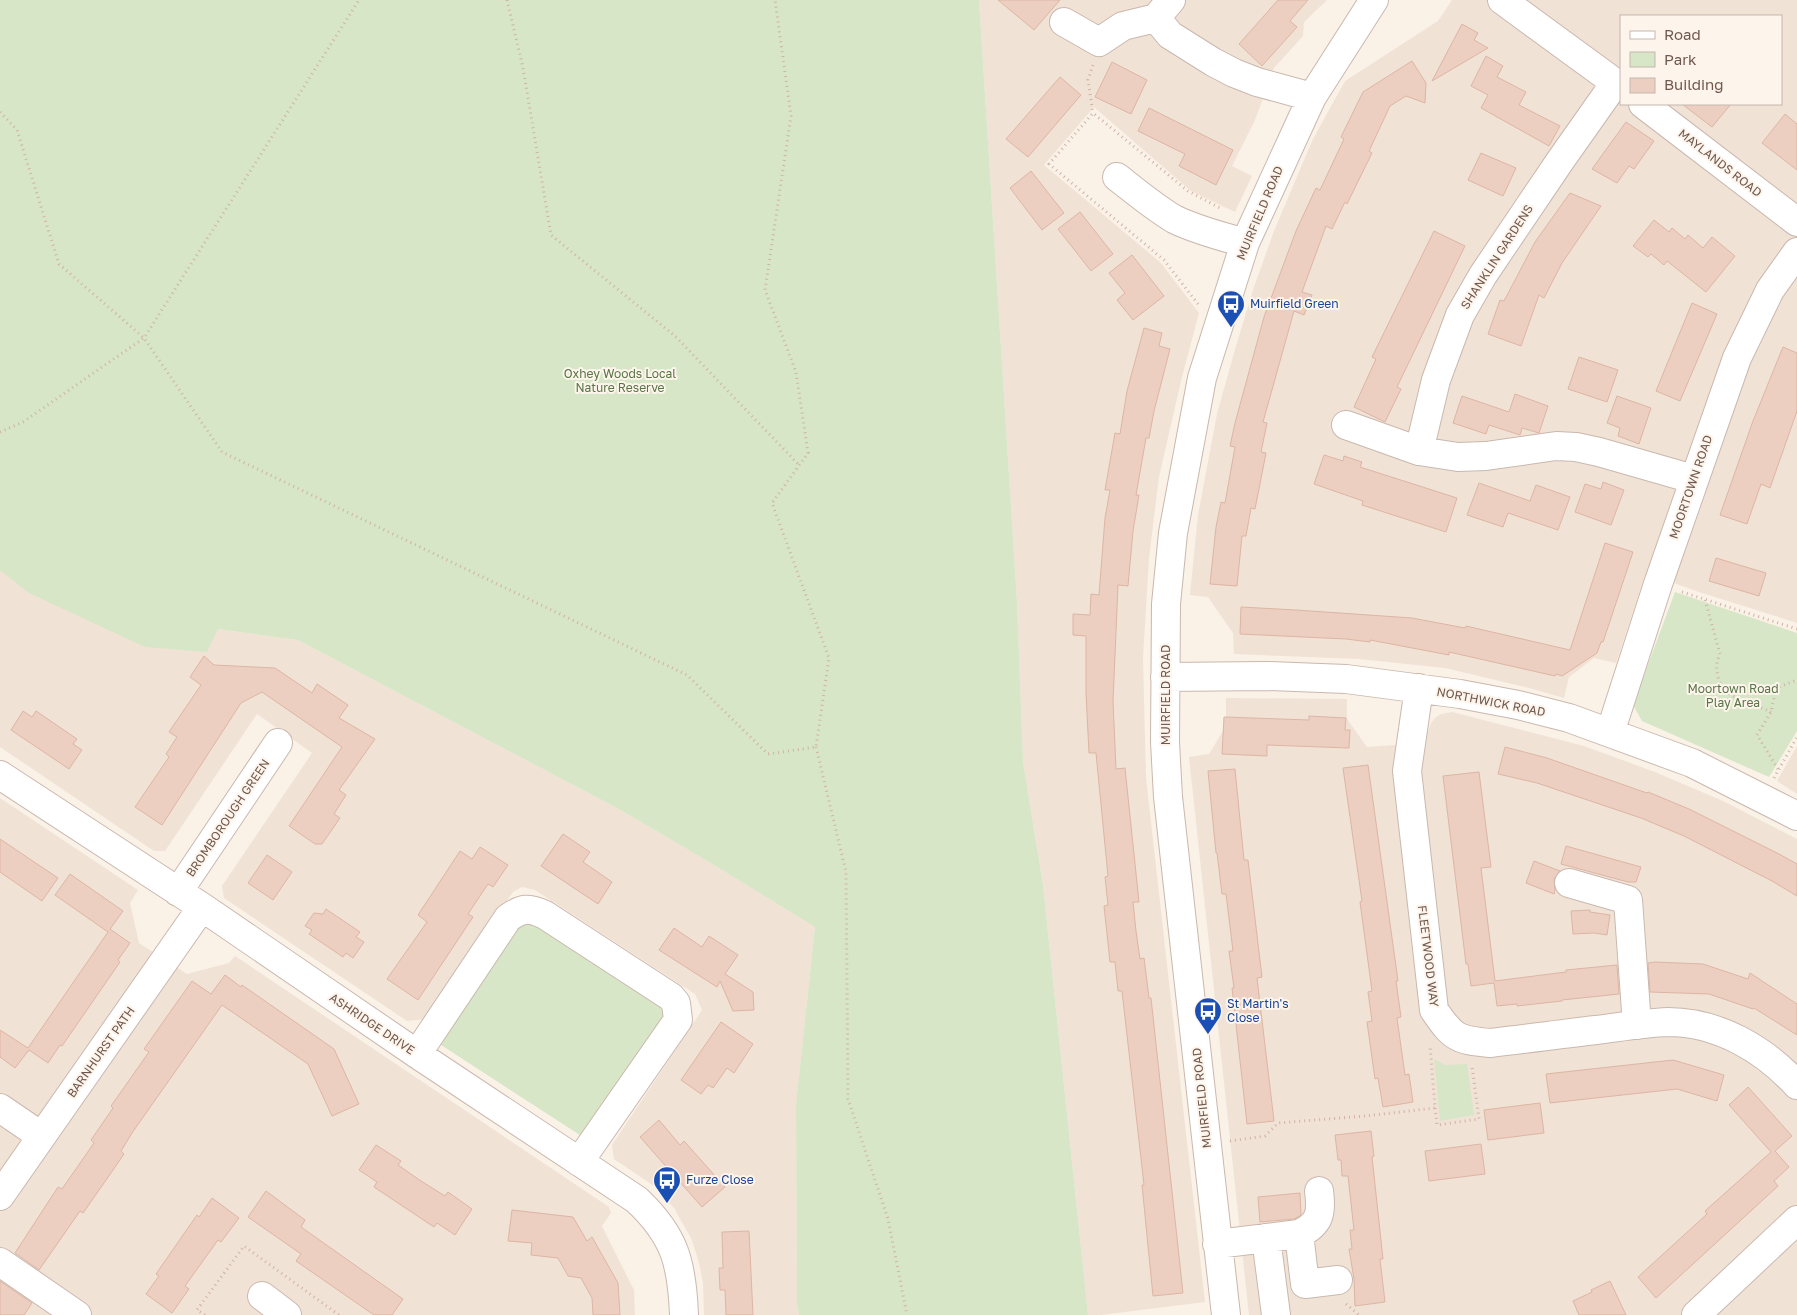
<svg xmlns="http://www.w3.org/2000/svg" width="1797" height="1315" font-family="'Golos Text',sans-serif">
<rect width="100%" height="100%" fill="#faf1e7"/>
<path fill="#f1e2d6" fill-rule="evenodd" d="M 979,0 L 1327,0 L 1304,22 L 1303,36 L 1274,68 L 1255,120 L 1232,166 L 1252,176 L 1235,212 L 1191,191 L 1094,107 L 1044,165 L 1161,263 L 1199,313 L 1181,381 L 1159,477 L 1149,558 L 1143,658 L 1146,778 L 1205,1302 L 1101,1315 L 1088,1315 L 1043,885 L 1023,762 L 1017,602 Z
M 1452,0 L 1797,0 L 1797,623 L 1699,592 L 1646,573 L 1616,663 L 1594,658 L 1569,677 L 1564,698 L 1529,688 L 1445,668 L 1359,659 L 1234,654 L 1233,633 L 1208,597 L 1190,595 L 1198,515 L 1217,414 L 1234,353 L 1253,290 L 1274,231 L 1313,139 L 1345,81 L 1438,21 ZM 1621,16 L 1781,16 L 1781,104 L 1621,104 Z
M 0,570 L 218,629 L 298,640 L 617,808 L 704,859 L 815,927 L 796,1106 L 797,1304 L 799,1315 L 704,1315 L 703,1283 L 699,1263 L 692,1240 L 674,1208 L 654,1186 L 614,1159 L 612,1145 L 702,1010 L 695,994 L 535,890 L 522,887 L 513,892 L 426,1019 L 407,1021 L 224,898 L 222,886 L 312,753 L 257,714 L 165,851 L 154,851 L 0,747 Z
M 1226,698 L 1347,699 L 1347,719 L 1367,747 L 1424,743 L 1431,723 L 1435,718 L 1441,714 L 1452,712 L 1584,746 L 1655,772 L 1723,801 L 1797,839 L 1797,1315 L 1249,1315 L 1189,757 L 1209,754 L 1226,726 Z
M 1797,746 L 1797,794 L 1777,781 Z
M 0,798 L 138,890 L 130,903 L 139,943 L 187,974 L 229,963 L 235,956 L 609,1207 L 611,1213 L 602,1226 L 634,1290 L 635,1315 L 0,1315 Z"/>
<path fill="#d6e6c6" d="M 0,0 L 979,0 L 1017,602 L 1023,762 L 1043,885 L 1088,1315 L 799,1315 L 797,1304 L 796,1105 L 815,927 L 704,859 L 617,808 L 298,640 L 218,629 L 207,652 L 145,647 L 29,593 L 0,570 Z
M 1675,592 L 1797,633 L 1797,731 L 1769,777 L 1642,721 L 1633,705 Z
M 534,922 L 661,1003 L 669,1016 L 583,1137 L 438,1043 L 520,923 Z
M 1434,1059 L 1445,1065 L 1467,1064 L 1474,1115 L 1440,1121 Z"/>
<path fill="#eccfc1" stroke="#ddb5a3" d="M 998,0 L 1060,0 L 1034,30 Z
M 1278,0 L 1308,0 L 1290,21 L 1297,27 L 1262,66 L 1239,44 Z
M 1462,24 L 1478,33 L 1474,40 L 1488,48 L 1432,81 Z
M 1486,56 L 1503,66 L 1497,77 L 1526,92 L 1519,105 L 1560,126 L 1549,146 L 1481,108 L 1488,95 L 1471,86 Z
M 1412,61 L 1426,83 L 1425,103 L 1406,96 L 1390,106 L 1369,151 L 1372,153 L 1347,204 L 1345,202 L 1332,229 L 1326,226 L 1302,292 L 1312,295 L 1304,315 L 1294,311 L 1263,422 L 1267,423 L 1261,452 L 1266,453 L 1255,509 L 1251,508 L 1246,536 L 1242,536 L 1237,586 L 1210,584 L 1216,527 L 1221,502 L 1225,503 L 1235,447 L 1230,446 L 1235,423 L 1264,317 L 1296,231 L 1316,188 L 1320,190 L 1344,139 L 1341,137 L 1363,92 Z
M 1112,62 L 1147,80 L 1131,114 L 1095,97 Z
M 1060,77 L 1081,95 L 1028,157 L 1006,139 Z
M 1682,104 L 1731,104 L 1712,127 Z
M 1149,108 L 1233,150 L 1216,185 L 1179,166 L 1185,154 L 1138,131 Z
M 1785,114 L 1797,124 L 1797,170 L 1762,143 Z
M 1626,122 L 1654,141 L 1634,169 L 1629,166 L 1617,183 L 1592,169 Z
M 1481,153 L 1516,168 L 1503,196 L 1468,180 Z
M 1031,171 L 1064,213 L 1042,230 L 1010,188 Z
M 1570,193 L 1601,206 L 1562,263 L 1544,298 L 1539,295 L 1521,346 L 1488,334 L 1500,300 L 1504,301 L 1535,242 Z
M 1080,212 L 1113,254 L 1091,271 L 1058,229 Z
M 1654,220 L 1669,232 L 1672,228 L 1685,239 L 1688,235 L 1703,248 L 1712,237 L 1735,256 L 1706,292 L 1667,261 L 1664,265 L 1651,254 L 1648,257 L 1633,246 Z
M 1434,231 L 1465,246 L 1397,387 L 1401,389 L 1385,422 L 1354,407 L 1376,359 L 1372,357 Z
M 1132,255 L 1164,296 L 1133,320 L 1117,300 L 1125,293 L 1109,273 Z
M 1692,303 L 1717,314 L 1680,401 L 1656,391 Z
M 1144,328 L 1162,333 L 1159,346 L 1170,349 L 1154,411 L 1149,438 L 1146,438 L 1136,495 L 1139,495 L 1133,531 L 1128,586 L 1118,585 L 1113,701 L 1116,769 L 1125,768 L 1139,902 L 1133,902 L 1136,931 L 1140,959 L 1144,958 L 1149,998 L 1151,998 L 1183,1293 L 1153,1296 L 1142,1185 L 1144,1185 L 1122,991 L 1118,991 L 1115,962 L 1110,962 L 1104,906 L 1108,905 L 1105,877 L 1108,876 L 1096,753 L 1089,753 L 1086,693 L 1086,636 L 1073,635 L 1073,614 L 1090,615 L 1091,594 L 1099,595 L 1105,518 L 1110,490 L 1105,490 L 1115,433 L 1120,434 L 1127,391 Z
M 1783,347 L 1797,353 L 1797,411 L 1770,488 L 1761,484 L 1747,524 L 1720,515 L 1753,421 Z
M 1579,357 L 1618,370 L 1607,402 L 1568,389 Z
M 1515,394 L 1548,406 L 1539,433 L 1522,428 L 1520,435 L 1489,425 L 1486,434 L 1453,423 L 1462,396 L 1509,412 Z
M 1617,396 L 1651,408 L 1639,444 L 1618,436 L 1620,428 L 1607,423 Z
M 1324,455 L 1343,461 L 1344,456 L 1362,462 L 1360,467 L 1457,498 L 1446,532 L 1362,505 L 1363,501 L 1314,484 Z
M 1603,482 L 1624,490 L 1611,525 L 1575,512 L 1585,484 L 1601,489 Z
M 1479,483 L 1530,501 L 1536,485 L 1570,497 L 1558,530 L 1508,513 L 1503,527 L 1467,515 Z
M 1605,543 L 1633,552 L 1603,642 L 1601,642 L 1597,653 L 1562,676 L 1556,674 L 1555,676 L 1449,652 L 1449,655 L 1370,640 L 1370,642 L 1346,639 L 1240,634 L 1241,607 L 1296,610 L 1412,618 L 1465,628 L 1466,626 L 1570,650 Z
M 1716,558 L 1766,573 L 1759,596 L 1709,581 Z
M 204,656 L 214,665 L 275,668 L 312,693 L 317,684 L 348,705 L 339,718 L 375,739 L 339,790 L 346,795 L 334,814 L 340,818 L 322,844 L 315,844 L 289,826 L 342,747 L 262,692 L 241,703 L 162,825 L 135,807 L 169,757 L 166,754 L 177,737 L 169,732 L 201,685 L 190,677 Z
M 23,711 L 32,717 L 36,711 L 77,739 L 73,744 L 82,750 L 69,769 L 11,730 Z
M 1309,716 L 1346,718 L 1345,730 L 1350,730 L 1349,748 L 1267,745 L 1267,756 L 1222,754 L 1224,717 L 1309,720 Z
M 1505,747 L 1547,758 L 1647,793 L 1648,792 L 1689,809 L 1779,854 L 1797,864 L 1797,896 L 1772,881 L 1684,836 L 1641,818 L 1537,783 L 1498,774 Z
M 1368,765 L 1398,981 L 1396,981 L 1401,1017 L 1397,1018 L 1405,1075 L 1409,1074 L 1413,1102 L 1383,1107 L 1378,1078 L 1375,1079 L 1367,1022 L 1372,1021 L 1368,992 L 1372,991 L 1360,902 L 1362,901 L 1343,768 Z
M 1235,769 L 1244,860 L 1248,860 L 1262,977 L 1257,978 L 1274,1121 L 1247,1124 L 1232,988 L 1234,988 L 1229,951 L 1233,951 L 1226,894 L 1222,894 L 1217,853 L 1216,853 L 1208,771 Z
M 1479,772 L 1491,867 L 1481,868 L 1495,981 L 1566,972 L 1566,970 L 1617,965 L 1619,994 L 1562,1000 L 1562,1001 L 1517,1006 L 1517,1004 L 1497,1006 L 1494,983 L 1471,986 L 1468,964 L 1466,964 L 1443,776 Z
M 563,834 L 590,852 L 583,862 L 612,882 L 598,904 L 541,866 Z
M 0,839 L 58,878 L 42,901 L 0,872 Z
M 1566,846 L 1641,867 L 1636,882 L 1628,882 L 1561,864 Z
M 480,847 L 508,865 L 493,887 L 488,884 L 468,914 L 473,917 L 418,1000 L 387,979 L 427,922 L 418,915 L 460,851 L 472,859 Z
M 267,855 L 292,872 L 273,900 L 248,883 Z
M 1534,861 L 1560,871 L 1554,879 L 1555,890 L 1554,894 L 1526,883 Z
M 70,874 L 123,911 L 110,929 L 130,943 L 118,960 L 120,962 L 62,1046 L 60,1045 L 48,1063 L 29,1050 L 15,1068 L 0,1057 L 0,1030 L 28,1048 L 108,932 L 55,895 Z
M 326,909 L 360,932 L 356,937 L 364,942 L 353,958 L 346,953 L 343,957 L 309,934 L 312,930 L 305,926 L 314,913 L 323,914 Z
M 1590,910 L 1590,912 L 1610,915 L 1607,935 L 1594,933 L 1573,934 L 1571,911 Z
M 674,928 L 702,947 L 709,936 L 738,955 L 725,974 L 753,992 L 754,1010 L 733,1011 L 720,981 L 717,987 L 659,950 Z
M 1655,962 L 1703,964 L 1748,979 L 1750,973 L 1797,1004 L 1797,1035 L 1754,1008 L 1753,1009 L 1709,994 L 1650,992 L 1648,963 Z
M 225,975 L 241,987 L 242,985 L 334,1049 L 359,1104 L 332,1116 L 308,1064 L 222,1005 L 132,1133 L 121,1151 L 124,1154 L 104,1183 L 83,1213 L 80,1211 L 39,1270 L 15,1253 L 58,1187 L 62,1189 L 94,1143 L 91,1140 L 113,1108 L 111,1106 L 149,1052 L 144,1049 L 192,981 L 211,994 Z
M 721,1022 L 753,1044 L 734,1073 L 727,1068 L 713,1088 L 708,1085 L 701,1094 L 681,1080 Z
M 1673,1060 L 1724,1075 L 1717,1101 L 1677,1089 L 1550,1103 L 1546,1074 Z
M 1748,1087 L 1792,1136 L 1775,1151 L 1789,1167 L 1774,1181 L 1778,1186 L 1656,1298 L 1638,1277 L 1707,1214 L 1705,1211 L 1771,1152 L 1729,1105 Z
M 1540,1103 L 1544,1133 L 1488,1140 L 1484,1110 Z
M 659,1120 L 680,1145 L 684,1141 L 725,1187 L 702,1207 L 640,1137 Z
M 1371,1131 L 1374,1156 L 1372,1157 L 1383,1259 L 1380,1259 L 1385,1302 L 1355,1306 L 1354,1279 L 1349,1249 L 1352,1249 L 1350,1230 L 1354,1230 L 1348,1176 L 1342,1176 L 1341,1160 L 1338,1160 L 1335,1135 Z
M 1481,1144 L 1485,1174 L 1429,1181 L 1425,1151 Z
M 376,1145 L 401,1161 L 398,1165 L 421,1181 L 445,1196 L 448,1192 L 472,1209 L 455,1235 L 437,1223 L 434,1227 L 374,1187 L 377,1182 L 359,1170 Z
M 266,1191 L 305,1220 L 301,1227 L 403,1299 L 392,1315 L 374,1315 L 296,1261 L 301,1254 L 248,1217 Z
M 1300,1193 L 1301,1215 L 1294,1219 L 1260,1222 L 1258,1197 Z
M 212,1198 L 239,1218 L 221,1242 L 218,1240 L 185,1286 L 189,1289 L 172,1313 L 146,1294 L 159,1276 L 156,1274 L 197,1215 L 199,1217 Z
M 512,1210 L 573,1217 L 587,1241 L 592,1237 L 618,1283 L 620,1315 L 593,1315 L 592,1298 L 581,1278 L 568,1276 L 558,1258 L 531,1255 L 532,1243 L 508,1241 Z
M 749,1231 L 753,1315 L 726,1315 L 725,1290 L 720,1290 L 719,1268 L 723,1268 L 722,1232 Z
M 0,1281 L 32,1303 L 24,1315 L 0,1315 Z
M 1610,1281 L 1626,1315 L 1579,1315 L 1573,1301 L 1592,1292 L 1591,1290 Z"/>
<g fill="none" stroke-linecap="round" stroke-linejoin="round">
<g stroke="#cab8ae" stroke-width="30">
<path id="minor" d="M 1171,0 L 1156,18 L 1170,35 L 1213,62 L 1234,73 L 1257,82 L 1312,97
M 1502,0 L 1621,87
M 1064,22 L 1099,42 L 1123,26 L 1156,18
M 1615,83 L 1560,161 L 1483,275 L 1460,315 L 1436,380 L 1419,451 L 1458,457 L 1486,456 L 1556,446 L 1576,447 L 1599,452 L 1693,479
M 1643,104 L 1797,222
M 1117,177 C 1136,192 1154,207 1174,219 C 1196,230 1221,236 1245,243
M 1346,425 L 1419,451
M 1165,677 L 1268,676 L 1346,679 L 1460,694 L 1518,705 L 1569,718 L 1692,763 L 1797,816
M 1419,688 L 1407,771 L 1434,1010 C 1453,1038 1457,1040 1490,1043 C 1526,1039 1561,1034 1596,1030 C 1620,1027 1644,1023 1668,1022 C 1718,1022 1764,1049 1797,1085
M 1610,733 L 1658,584 L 1737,358 L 1770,290 L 1797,252
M 0,775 L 202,907 L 417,1054 L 637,1200 C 675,1236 682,1263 684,1315
M 1569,883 L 1628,900 L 1637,1025
M 178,892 L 278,743
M 417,1054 L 508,918 C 522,908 529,907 545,915 L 671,997 L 676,1003 L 678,1020 L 579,1162
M 0,1108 L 41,1136
M 0,1196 L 202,907
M 1299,1234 L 1305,1284 L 1338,1280
M 1266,1238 L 1276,1315
M 1217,1244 L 1299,1234 C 1320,1224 1322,1213 1319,1191
M 0,1262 L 77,1315
M 262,1296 L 287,1315
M 1226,1315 L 1168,797 L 1165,742 L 1166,604 L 1173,533 L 1202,378 L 1245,243 L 1312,97 L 1374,0
M 1696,1315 L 1797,1220"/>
</g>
<path stroke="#d1b2a4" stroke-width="3" stroke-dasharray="1 4" stroke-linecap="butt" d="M 507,0 L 523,68 L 551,235 L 675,336 L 798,464
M 1093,65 L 1088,80 L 1093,113
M 0,112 L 17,130 L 59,264 L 144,338 L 222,452 L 687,675 L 768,754 L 816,747 L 829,658 L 772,503 L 808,453 L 796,372 L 765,290 L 791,116 L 775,0
M 1198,304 L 1164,260 L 1049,164 L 1093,113 L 1188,191 L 1220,208
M 0,432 L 23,422 L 144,338 L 359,0
M 1682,592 L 1797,629
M 1705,600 L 1720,654 C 1716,663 1716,668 1718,677 C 1723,699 1752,703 1771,712
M 816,747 L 846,872 L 848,1099 L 888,1219 L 907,1315
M 1778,769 L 1757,735 L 1771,712 L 1776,688 L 1797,680
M 1774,778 L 1797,737
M 1435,1108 L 1437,1125 L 1479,1119 L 1472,1066
M 1230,1141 L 1265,1136 L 1278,1123 L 1365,1116 L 1435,1108 L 1430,1045
M 1346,1304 L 1359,1315
M 205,1315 L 197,1310 L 244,1246 L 339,1315"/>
<use href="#minor" stroke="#fff" stroke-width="28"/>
</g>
<defs>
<g id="bus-pin" transform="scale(1.4375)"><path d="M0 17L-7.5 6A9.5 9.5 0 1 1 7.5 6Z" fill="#1a4fb4" stroke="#fdf5ec"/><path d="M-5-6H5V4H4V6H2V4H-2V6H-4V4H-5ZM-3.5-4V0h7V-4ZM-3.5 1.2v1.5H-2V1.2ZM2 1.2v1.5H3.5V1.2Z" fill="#fff"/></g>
</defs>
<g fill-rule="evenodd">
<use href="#bus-pin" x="1231" y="304"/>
<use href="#bus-pin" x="1208" y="1011"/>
<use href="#bus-pin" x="667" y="1180"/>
</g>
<g text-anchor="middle" stroke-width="4" stroke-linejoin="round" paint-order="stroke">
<g font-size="12" fill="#70584e" stroke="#fdf5ec">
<text transform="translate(1720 163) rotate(38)" y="4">MAYLANDS ROAD</text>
<text transform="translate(1260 213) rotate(-67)" y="4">MUIRFIELD ROAD</text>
<text transform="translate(1497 257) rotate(-57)" y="4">SHANKLIN GARDENS</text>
<text transform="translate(1691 487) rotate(-71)" y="4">MOORTOWN ROAD</text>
<text transform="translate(1166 695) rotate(-90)" y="4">MUIRFIELD ROAD</text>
<text transform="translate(1491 702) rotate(11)" y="4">NORTHWICK ROAD</text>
<text transform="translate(228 818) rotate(-56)" y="4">BROMBOROUGH GREEN</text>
<text transform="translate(1428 956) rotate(83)" y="4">FLEETWOOD WAY</text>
<text transform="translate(372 1024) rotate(34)" y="4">ASHRIDGE DRIVE</text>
<text transform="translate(101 1052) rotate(-55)" y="4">BARNHURST PATH</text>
<text transform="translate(1202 1098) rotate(-96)" y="4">MUIRFIELD ROAD</text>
</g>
<g font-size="12" fill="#164399" stroke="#fdf5ec" text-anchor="start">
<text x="1250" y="308">Muirfield Green</text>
<text x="1227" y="1008">St Martin's<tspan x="1227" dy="14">Close</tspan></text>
<text x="686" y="1184">Furze Close</text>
</g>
<g font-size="12" fill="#587547" stroke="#fdf5ec">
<text x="620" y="378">Oxhey Woods Local<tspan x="620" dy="14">Nature Reserve</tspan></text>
<text x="1733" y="693">Moortown Road<tspan x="1733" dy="14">Play Area</tspan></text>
</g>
</g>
<rect x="1620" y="15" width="162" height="90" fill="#fdf5ec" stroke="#c5b6ad"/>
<rect x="1630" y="31" width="25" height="8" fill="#ffffff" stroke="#c5b6ad"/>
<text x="1664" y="40" font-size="15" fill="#70584e">Road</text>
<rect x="1630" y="52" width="25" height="15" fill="#d6e6c6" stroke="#c5b6ad"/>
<text x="1664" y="65" font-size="15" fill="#70584e">Park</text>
<rect x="1630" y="78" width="25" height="15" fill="#eccfc1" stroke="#c5b6ad"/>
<text x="1664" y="90" font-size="15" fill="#70584e">Building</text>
</svg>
